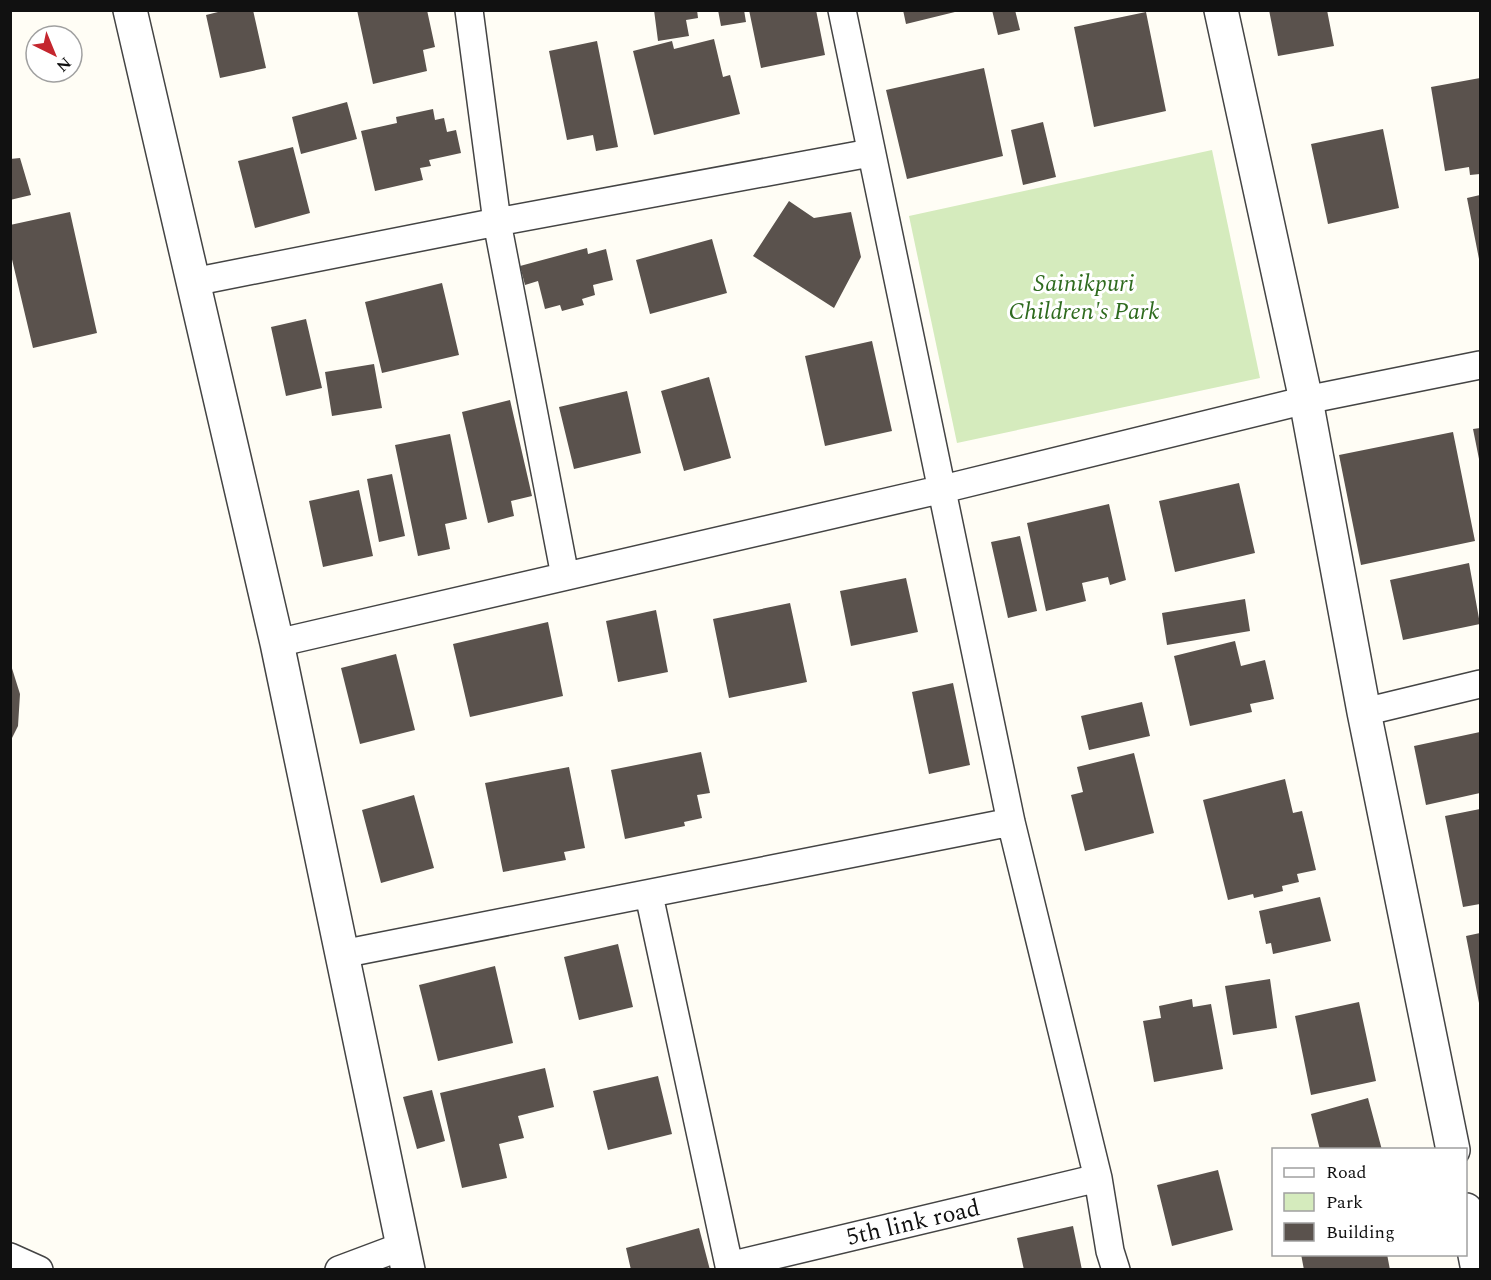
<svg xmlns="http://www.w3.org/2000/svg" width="1491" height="1280" font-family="Spectral,serif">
<rect width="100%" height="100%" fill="#fffdf5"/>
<path fill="#d5ebbd" d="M 1212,150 L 1260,378 L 957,443 L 909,216 Z"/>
<path fill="#5a524d" d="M 226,10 L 253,10 L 266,68 L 220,78 L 206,15 Z
M 357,10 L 427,10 L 435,47 L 423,50 L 427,71 L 373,84 Z
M 654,10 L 697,10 L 698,18 L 686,20 L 689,36 L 658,41 Z
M 718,10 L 744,10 L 746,22 L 721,26 Z
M 749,10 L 816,10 L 825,55 L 761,68 Z
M 903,10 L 959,10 L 959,11 L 906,24 Z
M 992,10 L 1015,10 L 1020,30 L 998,35 Z
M 1269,10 L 1327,10 L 1334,46 L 1278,56 Z
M 1146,12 L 1166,111 L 1094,127 L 1074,27 Z
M 714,39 L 723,77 L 730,75 L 740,114 L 654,135 L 633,51 L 672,41 L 674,49 Z
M 597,41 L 618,147 L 596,151 L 593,135 L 567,140 L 549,51 Z
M 984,68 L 1003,156 L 907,179 L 886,90 Z
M 1480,78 L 1480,174 L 1470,175 L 1469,167 L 1445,171 L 1431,87 Z
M 347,102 L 357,139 L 301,154 L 292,117 Z
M 433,109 L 435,120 L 444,118 L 447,132 L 456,130 L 461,153 L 429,160 L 431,166 L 420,168 L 423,180 L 375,191 L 361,131 L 397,123 L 396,117 Z
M 1043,122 L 1056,177 L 1023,185 L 1011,130 Z
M 1383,129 L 1399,208 L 1328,224 L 1311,144 Z
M 293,147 L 310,213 L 255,228 L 238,161 Z
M 20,158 L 31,195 L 10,200 L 10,159 Z
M 1480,195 L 1480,259 L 1479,259 L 1467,198 Z
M 789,201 L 814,218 L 851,212 L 861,257 L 834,308 L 753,256 Z
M 70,212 L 97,333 L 33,348 L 10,251 L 10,225 Z
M 712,239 L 727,293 L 650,314 L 636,260 Z
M 587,248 L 588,254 L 606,249 L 613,280 L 593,285 L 595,295 L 582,299 L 584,305 L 562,311 L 560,305 L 545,309 L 538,281 L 525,285 L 520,266 Z
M 442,283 L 459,355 L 382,373 L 365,302 Z
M 306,319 L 322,388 L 286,396 L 271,327 Z
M 872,341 L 892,431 L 825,446 L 805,356 Z
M 374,364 L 382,408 L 332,416 L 325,372 Z
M 709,377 L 731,458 L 684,471 L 661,391 Z
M 627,391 L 641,453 L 574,469 L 559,407 Z
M 510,400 L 532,496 L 511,501 L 514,516 L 488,523 L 462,412 Z
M 1480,428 L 1480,459 L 1479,459 L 1473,429 Z
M 1453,432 L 1475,541 L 1361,565 L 1339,455 Z
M 450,434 L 467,519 L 445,524 L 450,549 L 418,556 L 395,445 Z
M 392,474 L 405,536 L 379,542 L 367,479 Z
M 1239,483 L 1255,553 L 1175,572 L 1159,501 Z
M 359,490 L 373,556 L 323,567 L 309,501 Z
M 1109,504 L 1126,580 L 1110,585 L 1108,577 L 1082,583 L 1086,601 L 1046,611 L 1027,523 Z
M 1020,536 L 1037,611 L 1008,618 L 991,542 Z
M 1469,563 L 1480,624 L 1403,640 L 1390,580 Z
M 906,578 L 918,632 L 851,646 L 840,591 Z
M 1245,599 L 1250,631 L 1167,645 L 1162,613 Z
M 790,603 L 807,682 L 729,698 L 713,619 Z
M 656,610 L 668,672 L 618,682 L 606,621 Z
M 548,622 L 563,696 L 470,717 L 453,644 Z
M 1235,641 L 1241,666 L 1265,660 L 1274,699 L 1250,704 L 1252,712 L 1190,726 L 1174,656 Z
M 396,654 L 415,730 L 360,744 L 341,668 Z
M 10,662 L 20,694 L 18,726 L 10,742 Z
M 953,683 L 970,765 L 929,774 L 912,692 Z
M 1142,702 L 1150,736 L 1089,750 L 1081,716 Z
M 1480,732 L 1480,793 L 1426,805 L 1414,746 Z
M 701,752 L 710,793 L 697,795 L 702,818 L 684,822 L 685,826 L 625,839 L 611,770 Z
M 1134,753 L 1154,833 L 1085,851 L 1071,795 L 1083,792 L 1077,767 Z
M 569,767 L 585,848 L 564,852 L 566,860 L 503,872 L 485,783 Z
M 1285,779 L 1293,813 L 1302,811 L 1316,870 L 1297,874 L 1299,882 L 1282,886 L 1283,891 L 1254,898 L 1253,894 L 1228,900 L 1203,800 Z
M 414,795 L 434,868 L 381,883 L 362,810 Z
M 1480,809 L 1480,904 L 1463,907 L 1445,816 Z
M 1320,897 L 1331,941 L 1273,954 L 1271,943 L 1266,944 L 1259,911 Z
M 1480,933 L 1480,1003 L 1479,1003 L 1466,936 Z
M 618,944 L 633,1007 L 579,1020 L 564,957 Z
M 495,966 L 513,1043 L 438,1061 L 419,985 Z
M 1270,979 L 1277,1028 L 1233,1035 L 1225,986 Z
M 1192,999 L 1193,1007 L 1211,1004 L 1223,1069 L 1154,1082 L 1143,1021 L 1161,1018 L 1159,1006 Z
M 1359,1002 L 1376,1081 L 1311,1095 L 1295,1016 Z
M 545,1068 L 554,1107 L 518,1116 L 524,1138 L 499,1144 L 507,1178 L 462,1188 L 440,1093 Z
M 658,1076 L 672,1134 L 608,1150 L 593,1091 Z
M 432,1090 L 445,1141 L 417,1149 L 403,1097 Z
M 1368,1098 L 1382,1150 L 1320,1150 L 1311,1114 Z
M 1218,1170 L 1233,1230 L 1172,1246 L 1157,1185 Z
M 1073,1226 L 1082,1270 L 1024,1270 L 1017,1238 Z
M 699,1228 L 710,1270 L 631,1270 L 626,1248 Z
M 1301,1254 L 1387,1254 L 1390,1270 L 1304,1270 Z"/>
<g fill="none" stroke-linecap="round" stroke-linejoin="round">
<g stroke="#444" stroke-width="30">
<path id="minor" d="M 469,10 L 497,222 L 565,576
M 842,10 L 1011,822 L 1098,1178 L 1110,1251 L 1116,1270
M 193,282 L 497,222 L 870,153
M 277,643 L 943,489 L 1306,400 L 1480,365
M 1364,712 L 1480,684
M 649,895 L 730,1270
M 342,954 L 1011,822
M 10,1257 L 39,1270
M 729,1266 L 1098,1178
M 339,1270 L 403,1246"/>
</g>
<g stroke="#444" stroke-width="36">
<path id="tertiary" d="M 130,10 L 277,643 L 408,1270
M 1221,10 L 1306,400 L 1364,712 L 1453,1150
M 1466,1210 L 1478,1270"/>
</g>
<use href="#minor" stroke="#fff" stroke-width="27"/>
<use href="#tertiary" stroke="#fff" stroke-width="33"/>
</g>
<g text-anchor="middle" stroke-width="6" stroke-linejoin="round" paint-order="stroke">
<g font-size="24" font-style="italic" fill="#2f6b1f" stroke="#fff">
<text x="1084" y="291">Sainikpuri<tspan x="1084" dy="28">Children's Park</tspan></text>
</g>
<g font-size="24" fill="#111" stroke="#fff">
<text transform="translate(913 1222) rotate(-13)" y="8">5th link road</text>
</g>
</g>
<rect width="1491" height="1280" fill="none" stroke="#111111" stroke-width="24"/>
<rect x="1272" y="1148" width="195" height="108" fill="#ffffff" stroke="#a0a0a0" stroke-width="1.5"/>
<rect x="1284" y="1168" width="30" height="9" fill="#ffffff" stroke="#a0a0a0" stroke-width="1.5"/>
<text x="1326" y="1178" font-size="18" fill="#111111">Road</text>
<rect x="1284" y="1193" width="30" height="18" fill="#d5ebbd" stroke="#a0a0a0" stroke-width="1.5"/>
<text x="1326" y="1208" font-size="18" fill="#111111">Park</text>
<rect x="1284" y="1223" width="30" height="18" fill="#5a524d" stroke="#a0a0a0" stroke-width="1.5"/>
<text x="1326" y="1238" font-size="18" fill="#111111">Building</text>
<g transform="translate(54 54) rotate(137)"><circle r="28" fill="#ffffff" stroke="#a0a0a0" stroke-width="1.5"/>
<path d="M0-4.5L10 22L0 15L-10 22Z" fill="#c4262e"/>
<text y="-9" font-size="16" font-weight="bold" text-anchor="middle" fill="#111111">N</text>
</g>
</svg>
